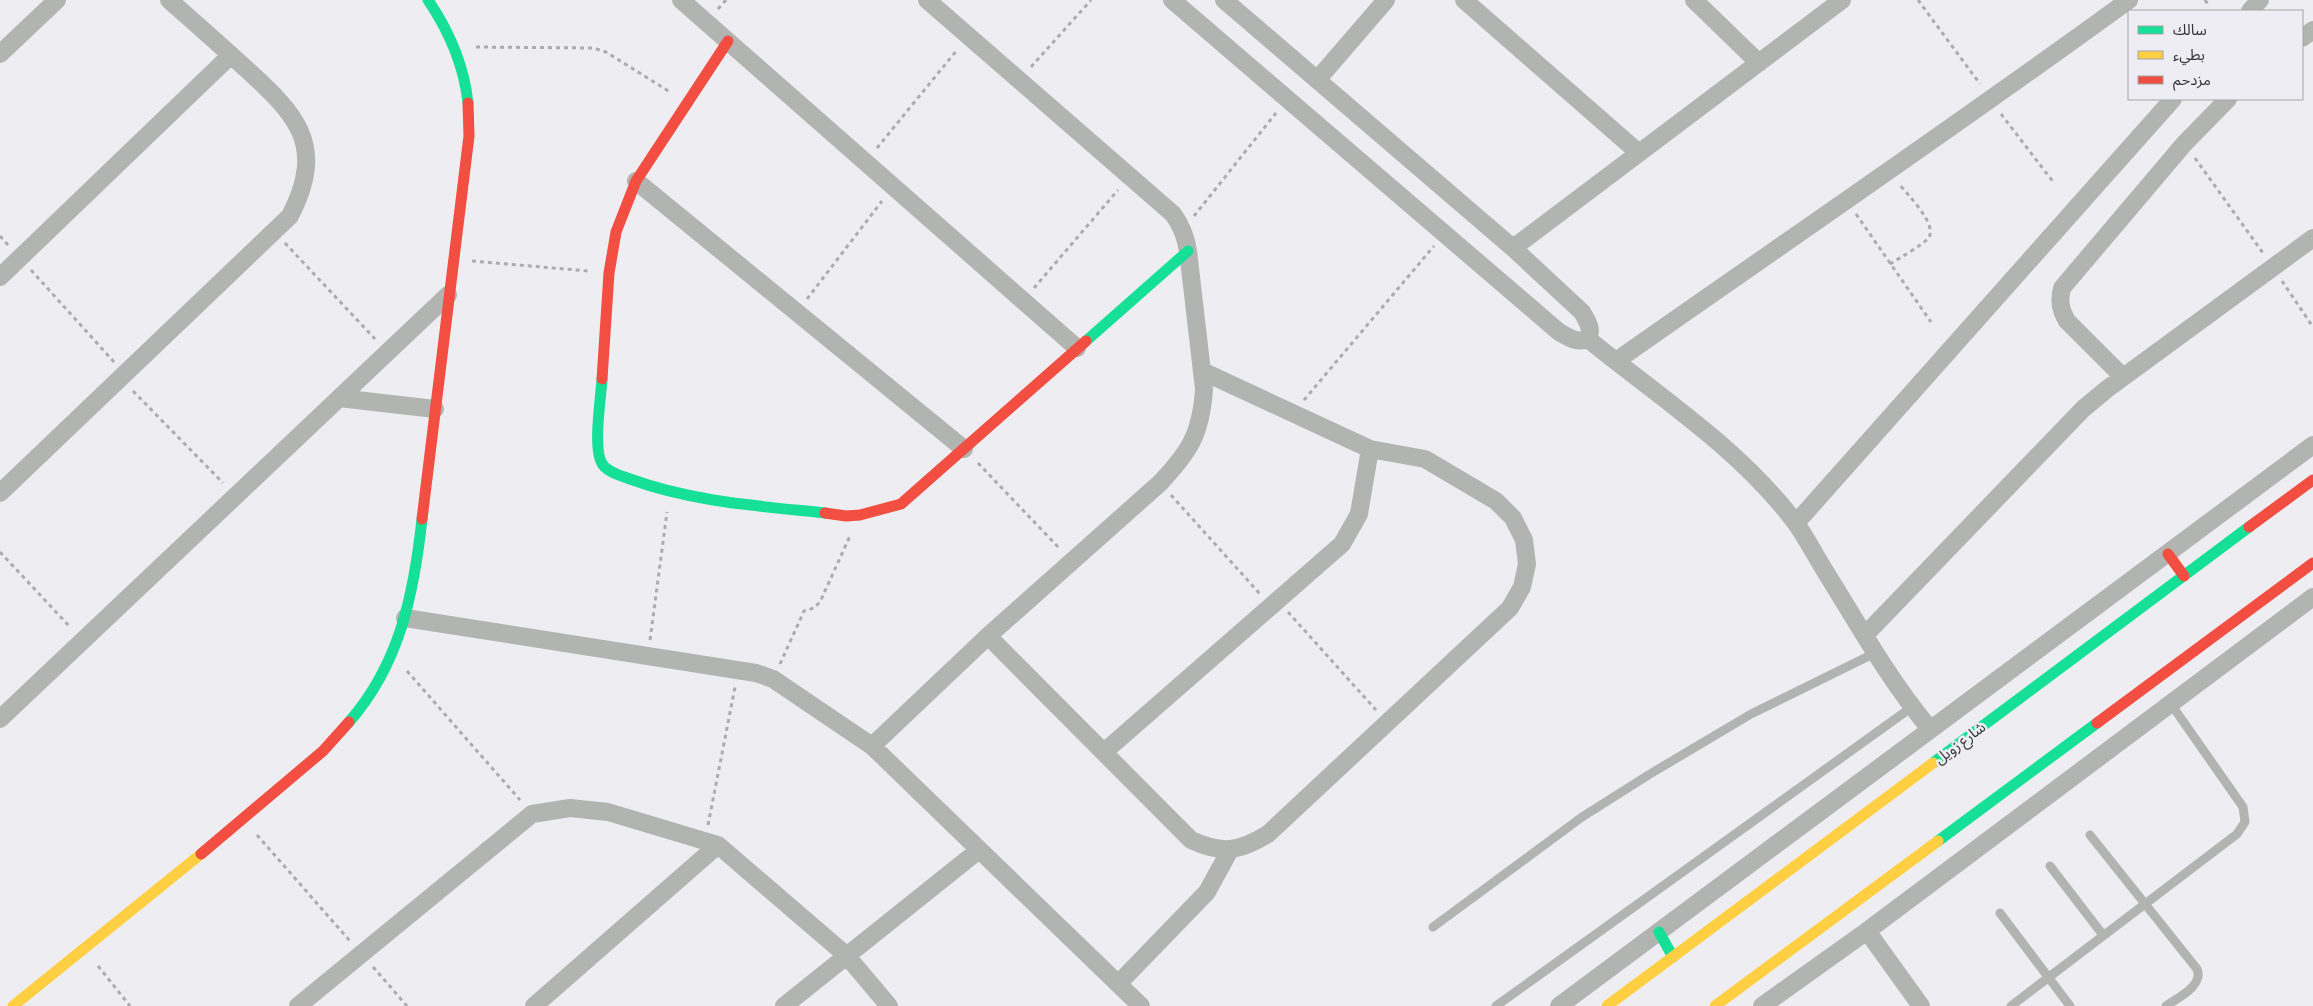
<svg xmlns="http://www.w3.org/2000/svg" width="2313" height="1006" font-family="'Alegreya Sans','Noto Sans Arabic',sans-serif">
<rect width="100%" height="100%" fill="#eeeef2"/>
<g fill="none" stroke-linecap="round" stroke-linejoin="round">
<path stroke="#aaadaa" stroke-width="3" stroke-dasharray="4 4" stroke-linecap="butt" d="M 1918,0 L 1980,84
M 2205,0 L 2209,6
M 718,9 L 726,0
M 476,47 L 593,48 L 606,52 L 670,92
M 1031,67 L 1091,0
M 2001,114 L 2054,183
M 877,148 L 957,50
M 2195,158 L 2263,253
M 1856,214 L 1931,322
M 1194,216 L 1276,113
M 0,236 L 8,245
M 285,243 L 375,339
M 472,261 L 588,271
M 1890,264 C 1899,258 1924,245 1929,237 C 1937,224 1908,195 1899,184
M 31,270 L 114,362
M 2282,281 L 2313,327
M 1034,288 L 1118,190
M 807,299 L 882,201
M 133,391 L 223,483
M 1304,400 L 1434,246
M 978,463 L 1060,549
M 1171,495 L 1260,594
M 0,552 L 71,628
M 1288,612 L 1376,710
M 650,640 L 667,512
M 780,664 L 804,611 L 814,608 L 820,602 L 850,536
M 407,671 L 520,800
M 708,825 L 735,687
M 257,835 L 350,941
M 98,966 L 130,1006
M 373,967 L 407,1006"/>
<path stroke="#b2b4b1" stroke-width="9" d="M 2090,835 L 2197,969 C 2204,986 2177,998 2166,1006
M 2050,866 L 2103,935
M 2000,913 L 2070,1006
M 1433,927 L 1582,817 L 1650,774 L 1751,714 L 1875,653
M 1496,1006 L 1912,707
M 2011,1006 L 2237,834 L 2245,822 L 2243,807 L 2171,704"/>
<path stroke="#b2b4b1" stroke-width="18" d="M 681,0 L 1077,348
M 1172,0 L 1559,332 C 1569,338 1577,343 1588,339
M 1224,0 L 1513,248 L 1582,312 C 1587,321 1593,329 1588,339
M 1464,0 L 1639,153
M 1694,0 L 1759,63
M 2250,11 L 2260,0
M 2302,38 L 2313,30
M 0,54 L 57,0
M 1317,80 L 1386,0
M 636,181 L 964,449
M 1513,248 L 1842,0
M 0,277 L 231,55
M 1588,339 C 1659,397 1739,448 1795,522 C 1806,537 1815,555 1825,571 C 1858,624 1889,680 1930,729
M 1616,361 C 1787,241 1960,123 2129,0
M 2123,377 L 2067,321 C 2060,309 2059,301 2062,288 L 2184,144 L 2228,99
M 339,398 L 435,409
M 0,493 L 290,216 C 327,144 296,114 243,66 C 219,44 194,22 169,0
M 1796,523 L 2173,99
M 405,618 L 756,673 L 773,679 L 872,746 L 1141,1006
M 1865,635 L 2083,409 L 2107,389 L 2313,238
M 988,636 L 1191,840 C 1222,854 1239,852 1268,834 L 1510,608 L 1522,587 L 1527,564 L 1524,540 L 1513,518 L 1496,501 L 1425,459 L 1370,449 L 1202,371
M 0,719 L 448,295
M 872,746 L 988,636 L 1160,483 C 1190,451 1201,434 1204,389 L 1188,251 C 1186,237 1181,225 1173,214 L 927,0
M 1104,752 L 1342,544 L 1359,514 L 1370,449
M 1867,931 L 1921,1006
M 1118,984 L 1207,892 L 1230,850
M 298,1006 L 532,814 L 570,808 L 608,812 L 718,845 L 846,955 L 889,1006
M 534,1006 L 718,845
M 784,1006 L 979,850
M 1559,1006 L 2313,445
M 1762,1006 L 1867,931 L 2313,597"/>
<path stroke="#16e098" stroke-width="11" d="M 428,0 C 449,31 464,65 468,103
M 1086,341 L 1188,251
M 602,379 C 601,398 592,451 603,465 C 609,473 622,476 630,479 C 693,502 759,506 825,513
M 349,722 C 400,664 414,593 422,519
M 1933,763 L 2249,527
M 1938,841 L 2097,723
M 1659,932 L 1673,957"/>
<path stroke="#ffcf43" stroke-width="11" d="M 13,1006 L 201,854
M 1607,1006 L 1933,763
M 1715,1006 L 1938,841"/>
<path stroke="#f24e42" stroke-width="11" d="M 602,379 L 609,273 L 616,232 L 636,181 L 728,41
M 825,513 L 846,516 L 860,515 L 901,504 L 1086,341
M 422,519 L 469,136 L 468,103
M 2249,527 L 2313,480
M 2168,554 L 2184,576
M 2097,723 L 2313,563
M 201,854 L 323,751 L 349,722"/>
</g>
<g text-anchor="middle" stroke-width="5" stroke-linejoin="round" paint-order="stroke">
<g font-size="15" fill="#343336" stroke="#ededf3">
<text transform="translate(1960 743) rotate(-37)" y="5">شارع زويل</text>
</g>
</g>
<rect x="2128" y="10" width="175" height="90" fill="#ededf3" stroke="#a3a3a7"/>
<rect x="2138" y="26" width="25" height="8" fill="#16e098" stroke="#a3a3a7"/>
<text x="2173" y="35" font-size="15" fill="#343336">سالك</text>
<rect x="2138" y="51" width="25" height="8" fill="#ffcf43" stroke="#a3a3a7"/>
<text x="2173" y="60" font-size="15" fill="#343336">بطيء</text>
<rect x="2138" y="76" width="25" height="8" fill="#f24e42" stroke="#a3a3a7"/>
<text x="2173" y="85" font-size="15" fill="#343336">مزدحم</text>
</svg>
